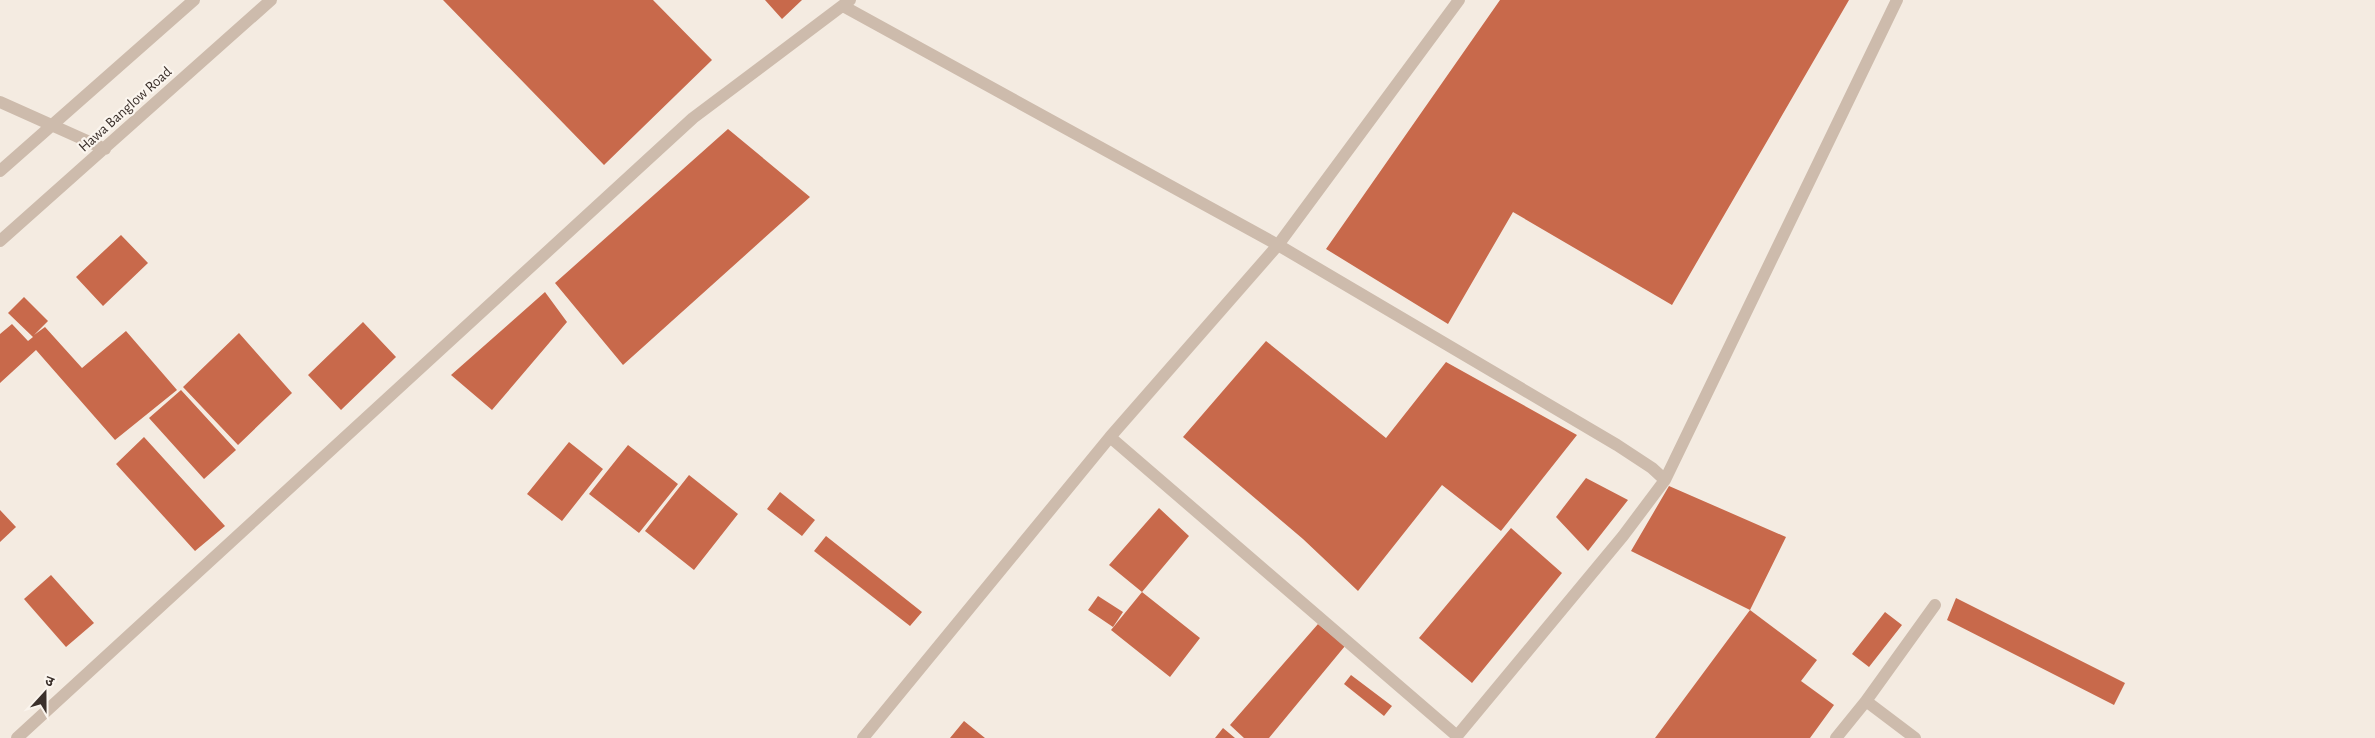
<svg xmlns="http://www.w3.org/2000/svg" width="2375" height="738" font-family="'Alegreya Sans','Noto Sans Devanagari',sans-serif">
<rect width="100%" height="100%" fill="#f4ebe1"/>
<path fill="#c8694b" d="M 443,0 L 653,0 L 712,60 L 604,165 Z
M 765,0 L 802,0 L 782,19 Z
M 1500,0 L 1849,0 L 1672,305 L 1513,212 L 1448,324 L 1326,249 Z
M 728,129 L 810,197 L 623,365 L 555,283 Z
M 121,235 L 148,263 L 103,306 L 76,277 Z
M 545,292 L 567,322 L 492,410 L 451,375 Z
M 24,297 L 48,321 L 34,335 L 45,327 L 82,368 L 126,331 L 177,390 L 115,440 L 36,350 L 0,383 L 0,334 L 12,324 L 28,341 L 33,337 L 8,313 Z
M 363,322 L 396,357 L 341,410 L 308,375 Z
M 239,333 L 292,393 L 238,445 L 183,387 Z
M 1266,341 L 1386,438 L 1446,362 L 1577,435 L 1501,531 L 1442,485 L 1358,591 L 1303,539 L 1183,437 Z
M 181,390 L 236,450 L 204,479 L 149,418 Z
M 144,437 L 225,526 L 195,551 L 116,464 Z
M 569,442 L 603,469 L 562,521 L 527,494 Z
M 628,445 L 678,484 L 639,533 L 589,494 Z
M 689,475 L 738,514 L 694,570 L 645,531 Z
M 1586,478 L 1628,500 L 1588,551 L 1556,517 Z
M 1669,486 L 1786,537 L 1750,610 L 1631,551 Z
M 780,492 L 815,520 L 802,536 L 767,509 Z
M 1159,508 L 1189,536 L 1142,592 L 1109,565 Z
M 0,510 L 16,527 L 0,542 Z
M 1511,528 L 1562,573 L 1472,683 L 1419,638 Z
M 826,536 L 922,612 L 910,626 L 814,551 Z
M 51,575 L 94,623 L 66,647 L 24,599 Z
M 1142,592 L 1200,638 L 1170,677 L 1111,630 Z
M 1098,596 L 1123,612 L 1113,627 L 1088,610 Z
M 1956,598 L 2125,683 L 2114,705 L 1947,620 Z
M 1750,610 L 1817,660 L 1801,681 L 1834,705 L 1810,738 L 1655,738 Z
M 1885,612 L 1902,625 L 1869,667 L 1852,654 Z
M 1318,624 L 1345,646 L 1269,738 L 1244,738 L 1230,725 Z
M 1351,675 L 1392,706 L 1384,716 L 1344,684 Z
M 964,721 L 985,738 L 950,738 Z
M 1223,728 L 1235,738 L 1215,738 Z"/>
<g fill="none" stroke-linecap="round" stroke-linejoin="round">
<path stroke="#cdbbac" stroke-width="12" d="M 843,6 L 1278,245 L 1617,445 L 1652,468 L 1665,480 L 1623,536 L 1457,736 L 1110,437
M 0,102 L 105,149
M 0,171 L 194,0
M 0,241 L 271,0
M 1665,480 L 1897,0
M 1866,701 L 1935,605
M 17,738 L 693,118 L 850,0
M 863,738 L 1110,437 L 1278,245 L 1459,0
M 1836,738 L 1866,701 L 1915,738"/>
</g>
<g text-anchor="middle" stroke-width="4.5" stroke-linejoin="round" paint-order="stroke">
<g font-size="15" fill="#3b302b" stroke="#fbf5ee">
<text transform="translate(125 109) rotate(-42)" y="5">Hawa Banglow Road</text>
</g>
</g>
<g transform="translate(45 693) rotate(21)" stroke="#fbf5ee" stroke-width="4" paint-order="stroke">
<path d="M0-4L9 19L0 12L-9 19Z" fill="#3b302b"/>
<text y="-8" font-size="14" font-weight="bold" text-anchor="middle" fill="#3b302b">उ</text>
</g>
</svg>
